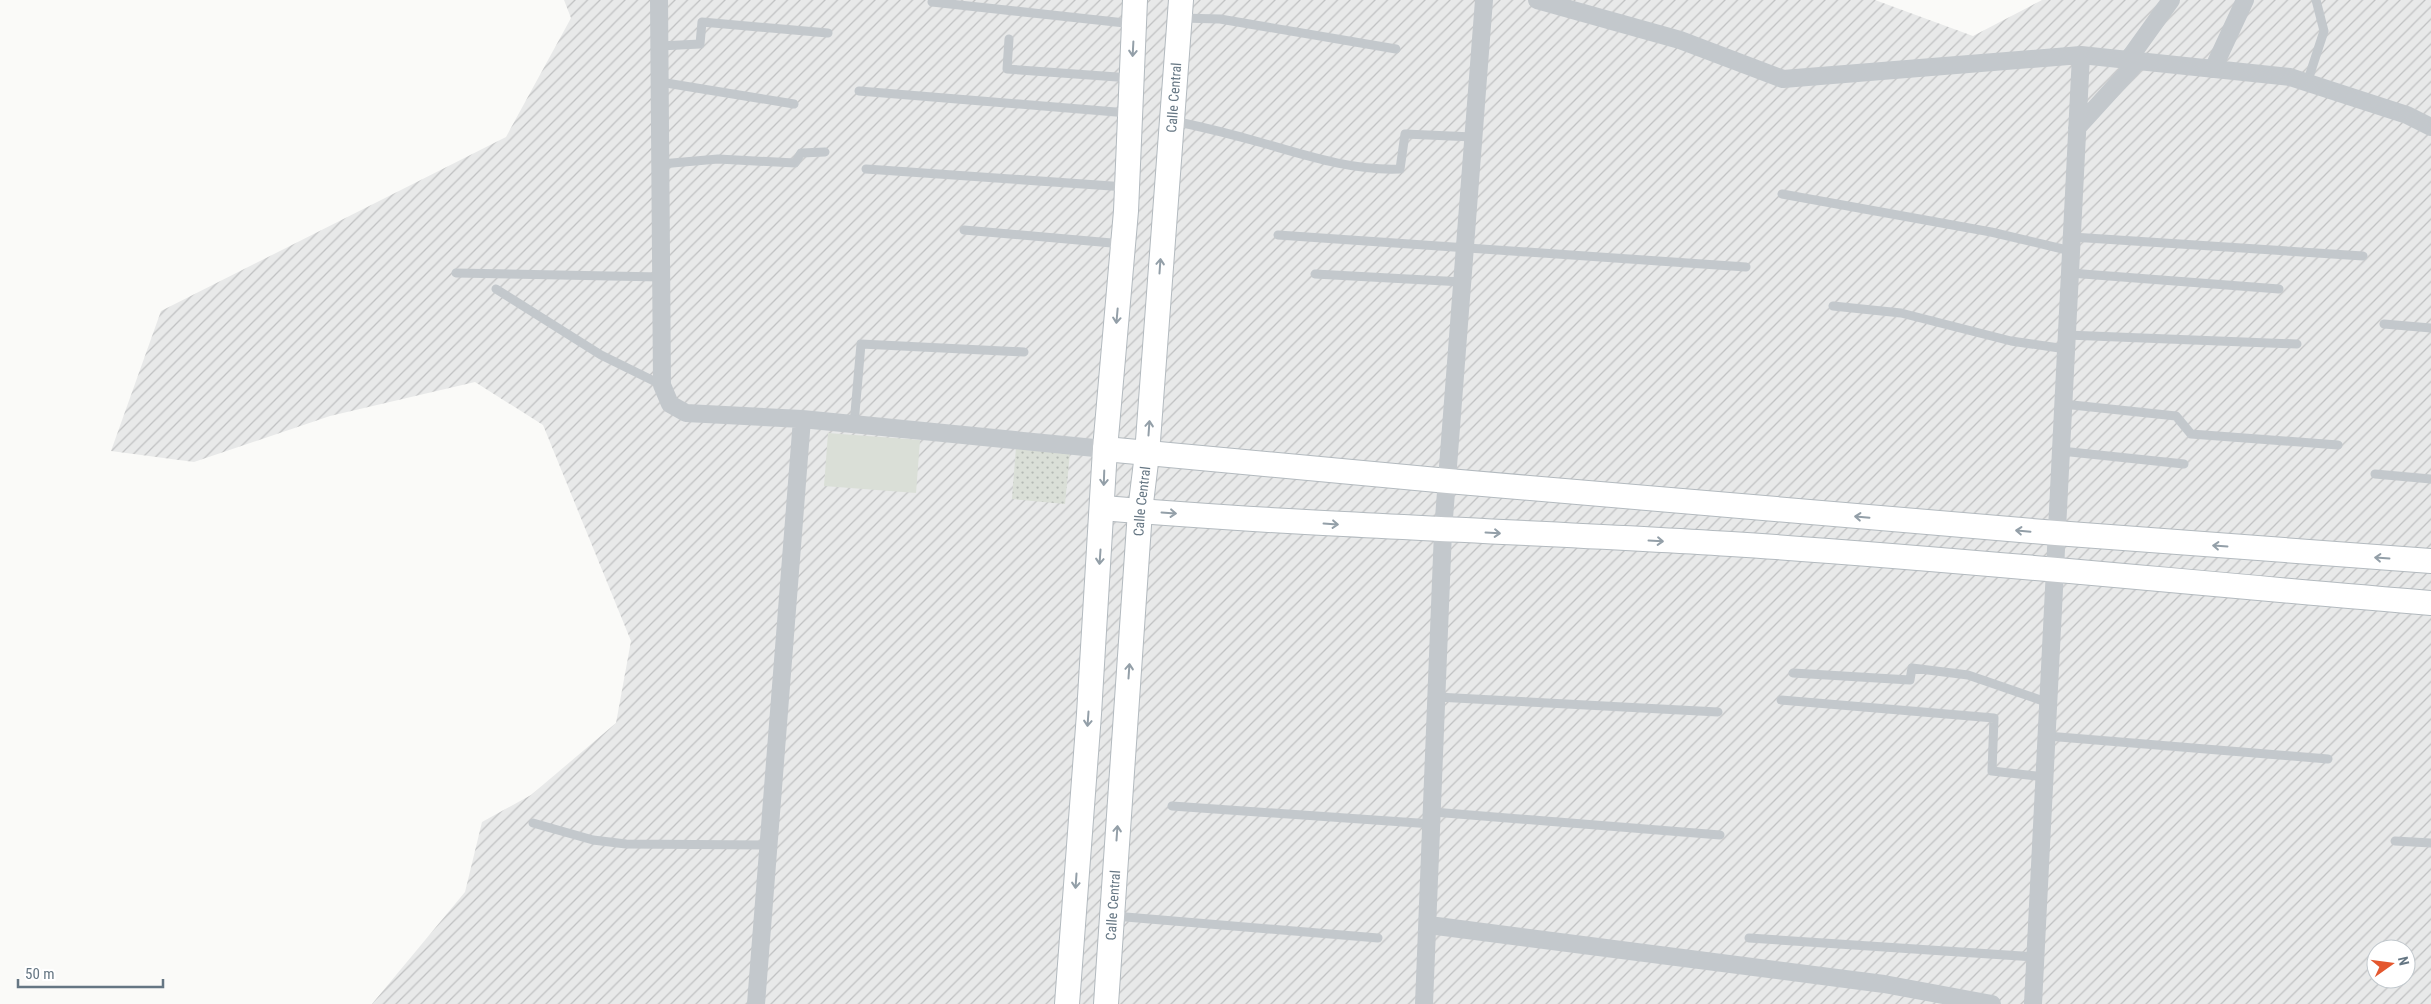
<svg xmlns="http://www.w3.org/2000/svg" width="2431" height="1004" font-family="'Roboto Condensed',sans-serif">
<defs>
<pattern id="industrial-furrows" width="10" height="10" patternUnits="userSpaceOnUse" patternTransform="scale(1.25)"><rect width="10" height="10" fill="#e8e9e9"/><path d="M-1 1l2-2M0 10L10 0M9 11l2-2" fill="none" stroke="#c0c1c2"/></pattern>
<pattern id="grass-dots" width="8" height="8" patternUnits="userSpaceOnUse" patternTransform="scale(1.25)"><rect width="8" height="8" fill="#dadfd7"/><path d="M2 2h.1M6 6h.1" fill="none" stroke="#b4b9b4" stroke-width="1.8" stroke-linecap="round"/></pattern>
</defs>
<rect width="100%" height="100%" fill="#fafaf8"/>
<path fill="url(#industrial-furrows)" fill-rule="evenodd" d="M 564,0 L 1875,0 L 1973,36 L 2042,0 L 2431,0 L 2431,1004 L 372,1004 L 465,892 L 482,822 L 531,795 L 616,723 L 631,641 L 543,425 L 475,382 L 330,416 L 194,462 L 111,451 L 161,311 L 506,137 L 571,18 ZM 2376,949 L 2406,949 L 2406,979 L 2376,979 Z"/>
<path fill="url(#grass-dots)" d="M 1016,447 L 1070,452 L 1065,504 L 1012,499 Z"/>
<path fill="#dadfd7" d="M 828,433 L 920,440 L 916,493 L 824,486 Z"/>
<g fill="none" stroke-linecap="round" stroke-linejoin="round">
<g stroke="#b3babf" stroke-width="26">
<g id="secondary">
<path d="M 1105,449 L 1448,481 L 2056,533 L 2431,561"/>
<path d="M 1103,508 C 1312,526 1522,531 1731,544 C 1965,559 2198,584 2431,603"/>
<path d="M 1067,1004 L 1089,714 L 1105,449 L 1126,211 L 1135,0"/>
<path id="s1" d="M 1106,1004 L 1140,511 L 1147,454 L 1181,0"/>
</g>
</g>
<path stroke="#c3c8cc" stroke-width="9" d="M 932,2 L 1134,24
M 1181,18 L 1220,19 L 1396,49
M 1009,39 L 1007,69 L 1131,78
M 660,46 L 700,44 L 702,22 L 828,33
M 660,82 L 794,104
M 2307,83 L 2324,31 L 2316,0
M 859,91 L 1128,113
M 1174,121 C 1202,127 1231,134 1259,142 C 1305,155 1352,171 1400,169 L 1405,134 L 1473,137
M 661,164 L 718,159 L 795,163 L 801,153 L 825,152
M 866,169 L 1126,187
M 1782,194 L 1991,232 L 2071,251
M 964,230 L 1123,244
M 1278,235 L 1746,267
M 2072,237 L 2363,256
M 456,273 L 661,277
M 2070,273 L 2279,289
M 1315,274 L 1463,282
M 496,289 L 601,355 L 662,385
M 1833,306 L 1901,313 L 2011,341 L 2066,349
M 2384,324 L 2431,328
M 2067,335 L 2297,344
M 2063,404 L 2176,416 L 2191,434 L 2338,445
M 854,424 L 861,344 L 1024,352
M 2061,451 L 2184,464
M 2375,474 L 2431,479
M 1793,673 L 1910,680 L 1912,668 L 1968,675 L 2049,703
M 1437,697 L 1718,712
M 1781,700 L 1994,718 L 1992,771 L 2045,777
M 2047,736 L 2328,759
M 1172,806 L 1432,824
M 1433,812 L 1720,835
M 533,823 L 593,840 L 626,844 L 769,845
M 2395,841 L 2431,843
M 1114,916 L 1378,938
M 1749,938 L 2036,957"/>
<path stroke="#c3c8cc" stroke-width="18" d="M 659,0 L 662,385 L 670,404 L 686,413 L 802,419 L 1105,449
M 1537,0 L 1680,40 L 1783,79 L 2081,55 L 2290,77 L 2407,115 L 2431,127
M 2128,60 L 2171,0
M 2213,69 L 2245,0
M 2077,128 L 2138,61
M 1429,925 L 1884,984 L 1992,1004
M 756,1004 L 802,419
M 1424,1004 L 1443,531 L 1484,0
M 2033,1004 L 2081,55"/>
<use href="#secondary" stroke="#fff" stroke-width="24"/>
</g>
<defs><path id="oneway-shaft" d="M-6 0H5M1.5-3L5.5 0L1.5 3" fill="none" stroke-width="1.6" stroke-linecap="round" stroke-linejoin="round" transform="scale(1.25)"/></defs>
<g stroke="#939fa8">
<use href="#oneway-shaft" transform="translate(1133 49) rotate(93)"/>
<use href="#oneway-shaft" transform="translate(1160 266) rotate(-86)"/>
<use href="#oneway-shaft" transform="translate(1117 316) rotate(95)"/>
<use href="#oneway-shaft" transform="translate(1149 428) rotate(-86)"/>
<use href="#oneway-shaft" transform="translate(1104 478) rotate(92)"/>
<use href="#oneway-shaft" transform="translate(1169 513) rotate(4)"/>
<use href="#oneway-shaft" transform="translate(1862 517) rotate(-175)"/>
<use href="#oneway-shaft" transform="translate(1331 524) rotate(4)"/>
<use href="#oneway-shaft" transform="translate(2023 531) rotate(-175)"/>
<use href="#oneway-shaft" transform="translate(1493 533) rotate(3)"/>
<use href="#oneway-shaft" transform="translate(1656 541) rotate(3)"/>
<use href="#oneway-shaft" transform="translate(2220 546) rotate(-176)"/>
<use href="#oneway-shaft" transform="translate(1100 557) rotate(94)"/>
<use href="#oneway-shaft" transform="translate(2382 558) rotate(-176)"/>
<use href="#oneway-shaft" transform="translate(1129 671) rotate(-86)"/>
<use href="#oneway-shaft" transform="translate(1088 719) rotate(94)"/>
<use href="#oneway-shaft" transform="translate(1117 833) rotate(-86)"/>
<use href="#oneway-shaft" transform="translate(1076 881) rotate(94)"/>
</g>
<g text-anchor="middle" stroke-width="5" stroke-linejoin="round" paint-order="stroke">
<g font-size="14" fill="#657683" stroke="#fff">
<text dy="5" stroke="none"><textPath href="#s1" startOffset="909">Calle Central</textPath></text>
<text dy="5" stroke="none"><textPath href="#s1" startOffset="504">Calle Central</textPath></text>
<text dy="5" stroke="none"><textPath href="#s1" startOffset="99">Calle Central</textPath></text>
</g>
</g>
<g transform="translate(2391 964) rotate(76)"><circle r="24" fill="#ffffff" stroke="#c1c8cd"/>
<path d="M0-4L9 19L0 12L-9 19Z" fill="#e4572e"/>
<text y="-8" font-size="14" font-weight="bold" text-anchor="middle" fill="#657683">N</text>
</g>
<path d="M18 979v8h145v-8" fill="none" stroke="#657683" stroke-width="2.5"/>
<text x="25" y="979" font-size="15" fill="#657683" stroke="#ffffff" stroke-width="4" paint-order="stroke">50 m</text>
</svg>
